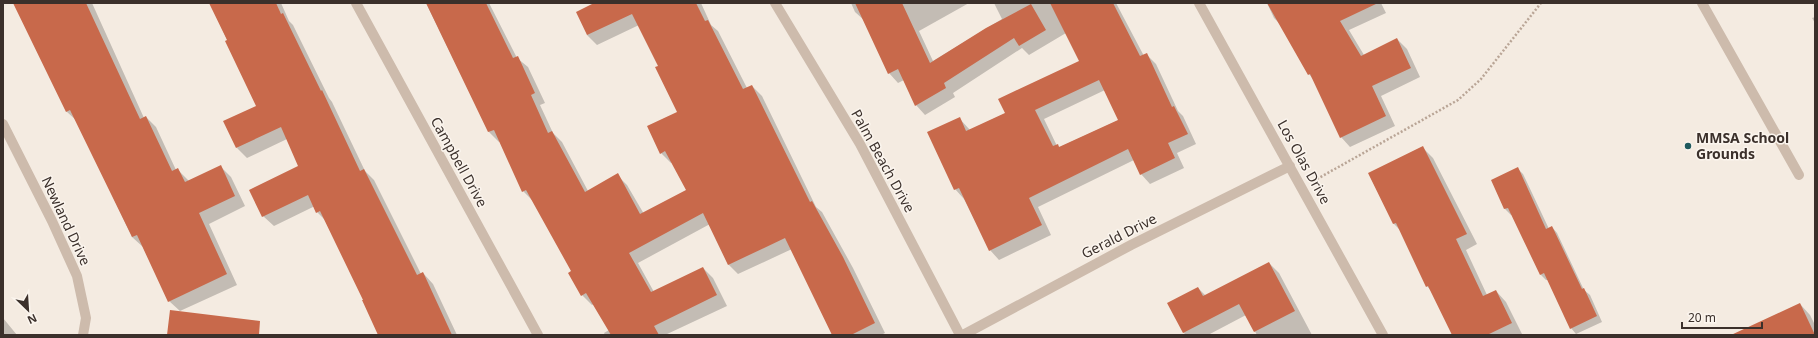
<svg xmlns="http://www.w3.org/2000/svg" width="1818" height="338" font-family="'Noto Sans',sans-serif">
<rect width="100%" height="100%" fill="#f4ebe1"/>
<path fill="#0003" fill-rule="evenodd" d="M 14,3 L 92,3 L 144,118 L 146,117 L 156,127 L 176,170 L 178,170 L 189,181 L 221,167 L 231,177 L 245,206 L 209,224 L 237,285 L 180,311 L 169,301 L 143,247 L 132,237 L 77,121 L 67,112 Z
M 210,3 L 281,3 L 289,21 L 293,25 L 329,98 L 332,102 L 365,171 L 374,180 L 421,274 L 423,273 L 433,284 L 457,335 L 382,335 L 325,220 L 317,212 L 315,206 L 274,226 L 263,216 L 300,166 L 287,139 L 247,158 L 237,148 L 258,106 Z
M 426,3 L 489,3 L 517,58 L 528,67 L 545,103 L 540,105 L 553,133 L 562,142 L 588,191 L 617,175 L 627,185 L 644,214 L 688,190 L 672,162 L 671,163 L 661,153 L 679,112 L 659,66 L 639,25 L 597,45 L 587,35 L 597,3 L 701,3 L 711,25 L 718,31 L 747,88 L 752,86 L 762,96 L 816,207 L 822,212 L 853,268 L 885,333 L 881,335 L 833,335 L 792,249 L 738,274 L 728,264 L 710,224 L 638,263 L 654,292 L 703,268 L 713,278 L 727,306 L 665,335 L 605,335 L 604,333 L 609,330 L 594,304 L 592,305 L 582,295 L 573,271 L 533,201 L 523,191 L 500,141 L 499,142 L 489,132 Z
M 851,3 L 969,3 L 919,31 L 933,61 L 1002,19 L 994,3 L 1116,3 L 1144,56 L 1147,55 L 1156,64 L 1178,111 L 1183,116 L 1196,144 L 1177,153 L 1184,168 L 1150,184 L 1141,174 L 1134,160 L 1038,207 L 1051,235 L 999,260 L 990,250 L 964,199 L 955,189 L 959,118 L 970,130 L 1006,113 L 1081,61 L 1066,33 L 1029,55 L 1022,48 L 953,93 L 955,97 L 925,115 L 916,105 L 904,80 L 898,83 L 889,73 L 865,21 L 855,12 ZM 1105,90 L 1119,120 L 1060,147 L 1057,146 L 1044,119 Z
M 1267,3 L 1381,3 L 1386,13 L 1349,30 L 1364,55 L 1397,39 L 1407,49 L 1420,77 L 1381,96 L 1395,126 L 1350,147 L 1341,137 L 1313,79 L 1309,74 L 1280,24 L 1274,18 Z
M 1815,17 L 1815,23 L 1812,18 Z
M 1422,147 L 1433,158 L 1477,244 L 1466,250 L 1487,295 L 1496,291 L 1506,302 L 1522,334 L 1454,335 L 1432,292 L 1427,286 L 1401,231 L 1394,224 L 1369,174 Z
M 1518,169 L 1523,174 L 1549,229 L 1552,227 L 1557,233 L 1584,290 L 1590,295 L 1602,322 L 1576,334 L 1571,328 L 1548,280 L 1546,280 L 1541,275 L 1512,214 L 1511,215 L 1505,209 L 1492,181 Z
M 1269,263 L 1279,273 L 1312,335 L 1257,335 L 1246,315 L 1208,335 L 1186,335 L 1183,332 L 1198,288 L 1206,296 Z
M 1800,304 L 1810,315 L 1815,325 L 1815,335 L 1742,335 Z
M 3,318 L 17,335 L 3,335 Z"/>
<path fill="#c8694b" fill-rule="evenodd" d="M 13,3 L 86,3 L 140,119 L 146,116 L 172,171 L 178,168 L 185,182 L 221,165 L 235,196 L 199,213 L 227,274 L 168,302 L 137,235 L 132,237 L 70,110 L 66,112 Z
M 209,3 L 276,3 L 281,14 L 283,13 L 321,91 L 322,90 L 360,171 L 364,169 L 417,275 L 423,272 L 452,335 L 378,335 L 362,300 L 363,300 L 320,211 L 316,213 L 308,195 L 262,217 L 249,190 L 298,166 L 281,127 L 236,148 L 223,121 L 256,106 L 225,41 L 227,40 Z
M 426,3 L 486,3 L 513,58 L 518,56 L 535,93 L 531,95 L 548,133 L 552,131 L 585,192 L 618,173 L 640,214 L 686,190 L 665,151 L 660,154 L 647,126 L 677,112 L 655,67 L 658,66 L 632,14 L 587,35 L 576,12 L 594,3 L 696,3 L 705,21 L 708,20 L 743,89 L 752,85 L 810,202 L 812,201 L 843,257 L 875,323 L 851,335 L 832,335 L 785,238 L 728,265 L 703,213 L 629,253 L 651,292 L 703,267 L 717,295 L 654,326 L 659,335 L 611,335 L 586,293 L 581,296 L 568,273 L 571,271 L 526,190 L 522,192 L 494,130 L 488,132 Z
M 855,3 L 902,3 L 930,63 L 986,28 L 1031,4 L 1046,30 L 1019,46 L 1014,38 L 944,83 L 946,88 L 915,106 L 898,69 L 888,74 Z
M 1050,3 L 1113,3 L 1140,56 L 1147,53 L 1172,107 L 1174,106 L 1188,134 L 1168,143 L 1175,158 L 1140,175 L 1128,149 L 1029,198 L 1042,225 L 989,251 L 959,188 L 954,190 L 927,132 L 960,117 L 966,131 L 1005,113 L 998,99 L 1079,61 ZM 1099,80 L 1118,120 L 1059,147 L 1058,144 L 1053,146 L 1035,110 Z
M 1267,3 L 1378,3 L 1340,21 L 1361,56 L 1397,38 L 1411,68 L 1372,86 L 1386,116 L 1340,138 L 1310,74 L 1308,75 Z
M 1423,146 L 1467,234 L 1456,239 L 1483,296 L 1496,290 L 1512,323 L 1487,335 L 1452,335 L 1428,286 L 1426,287 L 1396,223 L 1393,224 L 1368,173 Z
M 1518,167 L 1546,229 L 1552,226 L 1582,289 L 1584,288 L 1597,316 L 1570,329 L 1544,273 L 1540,275 L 1508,208 L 1504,209 L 1491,180 Z
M 1269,262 L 1295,311 L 1254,332 L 1239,304 L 1183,333 L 1167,303 L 1198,287 L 1203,296 Z
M 1800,303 L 1815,335 L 1731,335 Z
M 170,310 L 260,321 L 259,335 L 167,335 Z"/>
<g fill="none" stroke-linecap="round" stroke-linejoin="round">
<path stroke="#b9a596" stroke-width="2.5" stroke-dasharray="2 2" stroke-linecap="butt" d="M 1317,179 L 1458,100 L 1481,79 L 1541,3"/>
<path stroke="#cdbbac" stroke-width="10" d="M 356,3 L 538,335
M 775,3 L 860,144 L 960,335
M 1199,3 L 1383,335
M 1702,3 L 1799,175
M 3,124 L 52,221 L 77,276 L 86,318 L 83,335
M 963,335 L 1131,245 L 1290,166"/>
</g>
<circle fill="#1f5a5e" stroke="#fbf5ee" stroke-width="1.5" cx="1688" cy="146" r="4"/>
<g text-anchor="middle" stroke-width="3" stroke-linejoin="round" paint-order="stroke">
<g font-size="14" font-weight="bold" fill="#3b302b" stroke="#fbf5ee" text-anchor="start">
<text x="1696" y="143">MMSA School<tspan x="1696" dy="16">Grounds</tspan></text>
</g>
<g font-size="14" fill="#3b302b" stroke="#fbf5ee">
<text transform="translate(883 161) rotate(61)" y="5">Palm Beach Drive</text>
<text transform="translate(459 162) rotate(61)" y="5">Campbell Drive</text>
<text transform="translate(1304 162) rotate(61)" y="5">Los Olas Drive</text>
<text transform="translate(66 221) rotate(65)" y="5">Newland Drive</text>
<text transform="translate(1119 236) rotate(-27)" y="5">Gerald Drive</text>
</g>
</g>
<rect width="1818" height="338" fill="none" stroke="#3b302b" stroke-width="8"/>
<g transform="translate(28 310) rotate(155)" stroke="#fbf5ee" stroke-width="3" paint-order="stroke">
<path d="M0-3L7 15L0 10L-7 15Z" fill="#3b302b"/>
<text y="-6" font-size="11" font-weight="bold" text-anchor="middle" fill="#3b302b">N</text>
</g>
<path d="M1682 322v6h80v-6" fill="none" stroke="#3b302b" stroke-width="2"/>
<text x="1688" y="322" font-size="12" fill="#3b302b" stroke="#fbf5ee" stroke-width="3" paint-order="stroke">20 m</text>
</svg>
